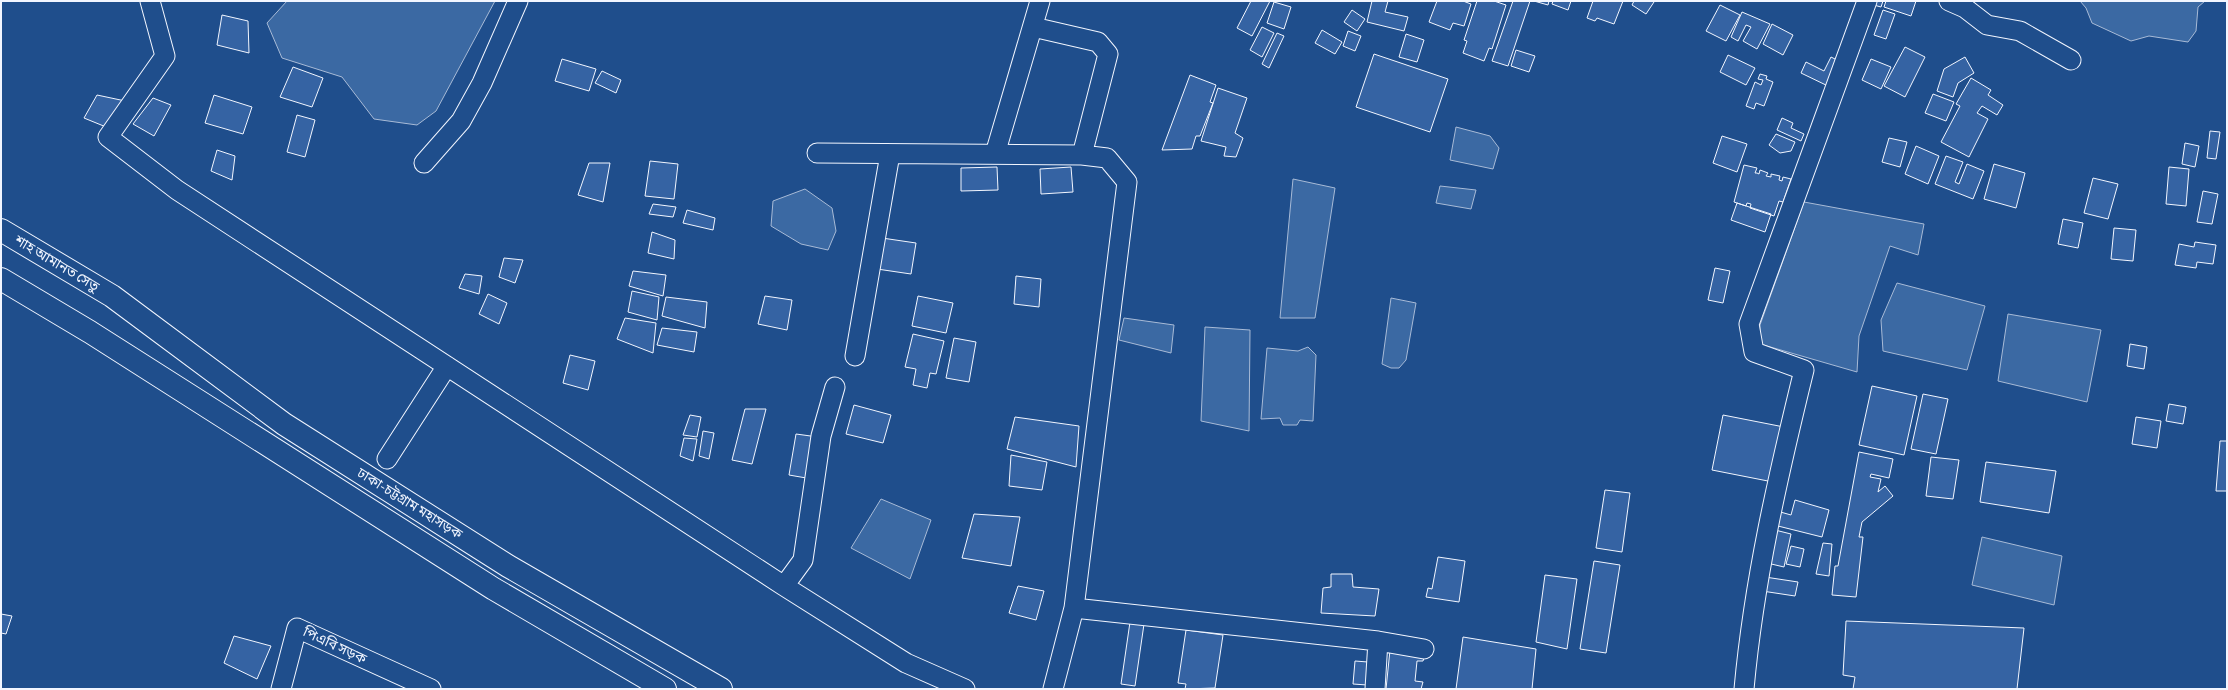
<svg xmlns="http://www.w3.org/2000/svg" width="2228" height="690" font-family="'Sofia Sans Condensed','Noto Sans Bengali',sans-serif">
<rect width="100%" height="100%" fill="#1f4e8c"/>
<path fill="#3b69a3" stroke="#a8bbd7" d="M 287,1 L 495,1 L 436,111 L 417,125 L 374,119 L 342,77 L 282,58 L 267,23 Z
M 2080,1 L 2205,1 L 2198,7 L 2196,31 L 2188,42 L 2149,36 L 2131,41 L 2092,23 L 2086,8 Z
M 1456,127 L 1490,136 L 1499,148 L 1493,169 L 1450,160 Z
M 1293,179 L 1335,188 L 1315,318 L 1280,318 Z
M 1440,186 L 1476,190 L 1471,209 L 1436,203 Z
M 805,189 L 832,208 L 836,231 L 828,250 L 801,244 L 771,226 L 773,201 Z
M 1804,202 L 1924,224 L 1918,255 L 1890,246 L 1859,336 L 1857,372 L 1760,344 L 1760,325 Z
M 1897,283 L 1985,306 L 1967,370 L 1883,351 L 1881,320 Z
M 1391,298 L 1416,303 L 1406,360 L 1399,368 L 1391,368 L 1382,364 Z
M 2008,314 L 2101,330 L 2087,402 L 1998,381 Z
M 1124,318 L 1174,325 L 1171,353 L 1119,340 Z
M 1205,327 L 1250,330 L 1249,431 L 1201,421 Z
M 1308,347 L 1316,355 L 1313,421 L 1300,420 L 1297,425 L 1283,425 L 1280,418 L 1261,419 L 1267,348 L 1298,351 Z
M 881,499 L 931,520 L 910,579 L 851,548 Z
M 1982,537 L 2062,556 L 2054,605 L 1972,585 Z"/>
<path fill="#3563a3" stroke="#f2f6ff" d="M 1251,1 L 1270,1 L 1252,36 L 1237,28 Z
M 1372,1 L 1388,1 L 1385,12 L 1408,17 L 1404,31 L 1367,22 Z
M 1437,1 L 1463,1 L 1471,4 L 1464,26 L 1453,23 L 1450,30 L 1429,22 Z
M 1477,1 L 1494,1 L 1506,5 L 1492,49 L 1489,48 L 1484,61 L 1463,53 L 1467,41 L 1464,40 Z
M 1513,1 L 1530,1 L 1508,66 L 1492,61 Z
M 1534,1 L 1549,1 L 1548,5 Z
M 1553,1 L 1571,1 L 1568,10 L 1552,4 Z
M 1593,1 L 1623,1 L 1614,24 L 1597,18 L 1595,21 L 1587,18 Z
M 1634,1 L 1653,1 L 1654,2 L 1646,14 L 1632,5 Z
M 1870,1 L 1883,1 L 1881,7 L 1870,4 Z
M 1886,1 L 1916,1 L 1911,16 L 1884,7 Z
M 1274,2 L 1291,7 L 1284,29 L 1267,23 Z
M 1720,5 L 1740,15 L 1726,41 L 1706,31 Z
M 1352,10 L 1365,19 L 1357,31 L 1344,22 Z
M 1883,10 L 1895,14 L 1886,39 L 1874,35 Z
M 1742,12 L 1770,24 L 1757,49 L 1743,41 L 1751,27 L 1746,25 L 1738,41 L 1731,37 Z
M 222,15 L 248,21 L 249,53 L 217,45 Z
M 1772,24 L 1793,35 L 1783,55 L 1763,44 Z
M 1262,27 L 1274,33 L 1262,57 L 1250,50 Z
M 1322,30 L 1342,42 L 1335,54 L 1315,43 Z
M 1348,31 L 1361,36 L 1355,51 L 1343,46 Z
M 1277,33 L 1284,36 L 1269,68 L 1262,64 Z
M 1406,34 L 1424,40 L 1417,62 L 1399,57 Z
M 1905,47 L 1925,57 L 1905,97 L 1884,86 Z
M 1516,50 L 1535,56 L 1529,72 L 1511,66 Z
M 1374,54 L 1448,79 L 1430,132 L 1356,107 Z
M 1728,55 L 1755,68 L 1746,85 L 1720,72 Z
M 1831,57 L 1841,62 L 1830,87 L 1801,73 L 1806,62 L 1824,71 Z
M 1965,57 L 1974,73 L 1958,83 L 1953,97 L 1937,91 L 1944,69 Z
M 562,59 L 596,69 L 589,91 L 555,81 Z
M 1871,59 L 1891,67 L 1881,89 L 1862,80 Z
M 293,67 L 323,78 L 312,107 L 280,97 Z
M 602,71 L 621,80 L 616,93 L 595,83 Z
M 1760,74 L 1767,76 L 1766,79 L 1773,82 L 1764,106 L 1756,103 L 1754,109 L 1746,106 L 1755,82 L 1761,85 L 1763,80 L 1758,79 Z
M 1190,75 L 1216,85 L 1210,102 L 1213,103 L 1200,136 L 1196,136 L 1192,149 L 1162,150 Z
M 1971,78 L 1991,90 L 1988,95 L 2003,105 L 1997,115 L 1982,106 L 1977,113 L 1988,119 L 1969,157 L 1941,142 L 1960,106 L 1956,104 Z
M 1218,88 L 1247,98 L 1235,133 L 1243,138 L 1236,157 L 1224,156 L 1226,147 L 1201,141 Z
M 1933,94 L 1954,102 L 1946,121 L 1925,113 Z
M 97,95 L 130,102 L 111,129 L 84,118 Z
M 214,95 L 252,107 L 243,134 L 205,123 Z
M 153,98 L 171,105 L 154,136 L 133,124 Z
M 297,115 L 315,120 L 305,157 L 287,152 Z
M 1782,118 L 1793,123 L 1791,128 L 1804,134 L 1801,141 L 1777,130 Z
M 2210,131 L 2220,132 L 2216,159 L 2207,158 Z
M 1776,134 L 1795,142 L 1791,151 L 1780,153 L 1769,145 Z
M 1722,136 L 1747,144 L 1737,172 L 1713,163 Z
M 1889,138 L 1907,142 L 1900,167 L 1882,162 Z
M 2185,143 L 2199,146 L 2195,167 L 2182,164 Z
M 1916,146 L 1939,156 L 1928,184 L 1905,174 Z
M 217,150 L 235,156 L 232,180 L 211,171 Z
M 1946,156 L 1963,162 L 1955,182 L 1959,184 L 1967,164 L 1984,171 L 1973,199 L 1935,184 Z
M 650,161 L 678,164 L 674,199 L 645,196 Z
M 589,163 L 610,163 L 603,202 L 578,195 Z
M 1994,164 L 2025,173 L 2016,208 L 1984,199 Z
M 1744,165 L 1757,168 L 1755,173 L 1757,173 L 1759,174 L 1760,170 L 1768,173 L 1766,176 L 1771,177 L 1771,174 L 1780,176 L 1779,180 L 1782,181 L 1783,177 L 1791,179 L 1783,202 L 1779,201 L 1774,216 L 1750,208 L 1751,204 L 1747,203 L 1746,206 L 1734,202 Z
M 997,167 L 998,190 L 961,191 L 961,168 Z
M 1071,167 L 1073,192 L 1041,194 L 1040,169 Z
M 2169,167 L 2189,169 L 2186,206 L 2166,204 Z
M 2093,178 L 2118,184 L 2108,219 L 2084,213 Z
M 2203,191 L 2218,194 L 2212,224 L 2197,222 Z
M 1737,203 L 1771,214 L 1765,232 L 1731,220 Z
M 653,204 L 676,207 L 673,217 L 649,214 Z
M 687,210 L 715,218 L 713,230 L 683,223 Z
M 2063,219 L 2083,223 L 2078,248 L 2058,244 Z
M 2114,228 L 2136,230 L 2133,261 L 2111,259 Z
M 652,232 L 675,240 L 674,259 L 648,253 Z
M 882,238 L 916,243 L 911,274 L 877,269 Z
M 2195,242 L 2216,245 L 2213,264 L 2197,262 L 2196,268 L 2175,265 L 2179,244 L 2194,247 Z
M 504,258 L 523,260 L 515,283 L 499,277 Z
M 1715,268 L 1730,271 L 1723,303 L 1708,300 Z
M 633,271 L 666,275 L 663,296 L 629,286 Z
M 465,274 L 482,276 L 479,294 L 459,288 Z
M 1016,276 L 1041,279 L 1039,307 L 1014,304 Z
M 632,291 L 659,297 L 657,320 L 628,312 Z
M 488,294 L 507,303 L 499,324 L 479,314 Z
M 765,296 L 792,300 L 787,330 L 758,324 Z
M 918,296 L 953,303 L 946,333 L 912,326 Z
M 666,297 L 707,302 L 705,328 L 662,316 Z
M 625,318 L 656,323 L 653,353 L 617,339 Z
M 662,328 L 697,332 L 694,352 L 657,345 Z
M 913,334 L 944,341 L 936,374 L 930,373 L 927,388 L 913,385 L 916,369 L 905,367 Z
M 954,338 L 976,342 L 969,382 L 946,378 Z
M 2130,344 L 2147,347 L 2144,369 L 2127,366 Z
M 570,355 L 595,361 L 588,390 L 563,383 Z
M 1872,386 L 1917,396 L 1904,455 L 1859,445 Z
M 1923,394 L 1948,399 L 1936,454 L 1911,449 Z
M 2169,404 L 2186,407 L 2183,424 L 2166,421 Z
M 854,405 L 891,415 L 883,443 L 846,434 Z
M 745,409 L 766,409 L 752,464 L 732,460 Z
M 690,415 L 701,417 L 697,437 L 683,435 Z
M 1723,415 L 1784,427 L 1773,482 L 1712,470 Z
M 1015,417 L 1079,426 L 1076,467 L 1007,449 Z
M 2136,417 L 2161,421 L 2157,448 L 2132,444 Z
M 703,431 L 714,433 L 709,459 L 699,456 Z
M 796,434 L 818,437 L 812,479 L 789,475 Z
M 684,438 L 697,439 L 693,461 L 680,456 Z
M 2220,441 L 2227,441 L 2227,491 L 2216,491 Z
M 1859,452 L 1893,459 L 1889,478 L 1871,474 L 1870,477 L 1881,479 L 1878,492 L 1885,486 L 1893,496 L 1862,522 L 1859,537 L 1863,537 L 1856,597 L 1832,595 L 1835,566 L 1838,566 Z
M 1011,455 L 1047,462 L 1042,490 L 1009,486 Z
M 1931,457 L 1959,460 L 1953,499 L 1926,496 Z
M 1986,462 L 2056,471 L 2049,513 L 1980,502 Z
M 1605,490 L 1630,493 L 1622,552 L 1596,548 Z
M 1795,500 L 1829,510 L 1822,537 L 1774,525 L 1777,511 L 1791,515 Z
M 974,514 L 1020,517 L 1011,566 L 962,558 Z
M 1775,530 L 1791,534 L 1784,567 L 1767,563 Z
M 1823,543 L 1832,544 L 1829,576 L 1816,574 Z
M 1791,546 L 1804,549 L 1800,567 L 1786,564 Z
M 1438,557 L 1465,561 L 1459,602 L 1426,597 L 1428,588 L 1432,589 Z
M 1594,561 L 1620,565 L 1606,653 L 1580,649 Z
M 1331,574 L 1352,574 L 1353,587 L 1379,589 L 1375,616 L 1321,613 L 1323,588 L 1331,587 Z
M 1545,575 L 1577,579 L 1567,649 L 1536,642 Z
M 1765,577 L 1798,582 L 1795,596 L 1762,591 Z
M 1018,586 L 1044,591 L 1036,620 L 1009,613 Z
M 1,614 L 12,616 L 6,634 L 1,633 Z
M 1846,621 L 2024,628 L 2017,689 L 1853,689 L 1855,677 L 1843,675 Z
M 1130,622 L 1144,624 L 1135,686 L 1121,684 Z
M 1186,630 L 1223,635 L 1215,688 L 1185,689 L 1186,684 L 1178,683 Z
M 234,636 L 271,646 L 257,679 L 224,663 Z
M 1463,637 L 1536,649 L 1532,689 L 1456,689 Z
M 1390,650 L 1425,655 L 1423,661 L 1417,661 L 1415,681 L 1423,682 L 1421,689 L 1386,689 Z
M 1355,661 L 1368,662 L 1367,685 L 1353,684 Z"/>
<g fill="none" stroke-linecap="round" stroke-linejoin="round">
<g stroke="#f2f6ff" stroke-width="21">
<path id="minor" d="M 150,1 L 165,56 L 108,137 L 177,190 L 784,586 L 906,663 L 965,689
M 1949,1 L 1965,8 L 1987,25 L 2020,31 L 2071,60
M 1033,27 L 1098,42 L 1108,54 L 1082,155
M 817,153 L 1082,155 L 1107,158 L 1127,182 L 1074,608 L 1378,641 L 1424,649
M 995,154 L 1040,1
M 424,163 L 461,121 L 482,83 L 518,1
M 855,356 L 890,154
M 387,459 L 447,366
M 784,586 L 803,560 L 821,436 L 835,387
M 281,689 L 297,628 L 431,689
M 1053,689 L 1074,608
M 1375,689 L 1378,641
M 1744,689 C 1754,580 1778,476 1804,370 L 1754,352 L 1749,324 L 1867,1"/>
</g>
<g stroke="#f2f6ff" stroke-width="24">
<path id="trunk" d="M 1,230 L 112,296 L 284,424 L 508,566 L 721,689
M 1,279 L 90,332 L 494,589 L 665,689"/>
</g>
<use href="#minor" stroke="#1f4e8c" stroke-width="19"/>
<use href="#trunk" stroke="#1f4e8c" stroke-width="22"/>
</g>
<g text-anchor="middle" stroke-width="3" stroke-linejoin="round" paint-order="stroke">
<g font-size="14" fill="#f2f6ff" stroke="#1f4e8c">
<text transform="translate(57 263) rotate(31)" y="5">শাহ আমানত সেতু</text>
<text transform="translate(410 503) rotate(32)" y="5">ঢাকা-চট্টগ্রাম মহাসড়ক</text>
<text transform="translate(335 645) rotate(25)" y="5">পিএবি সড়ক</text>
</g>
</g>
<rect width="2228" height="690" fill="none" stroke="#f2f6ff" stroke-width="4"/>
</svg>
